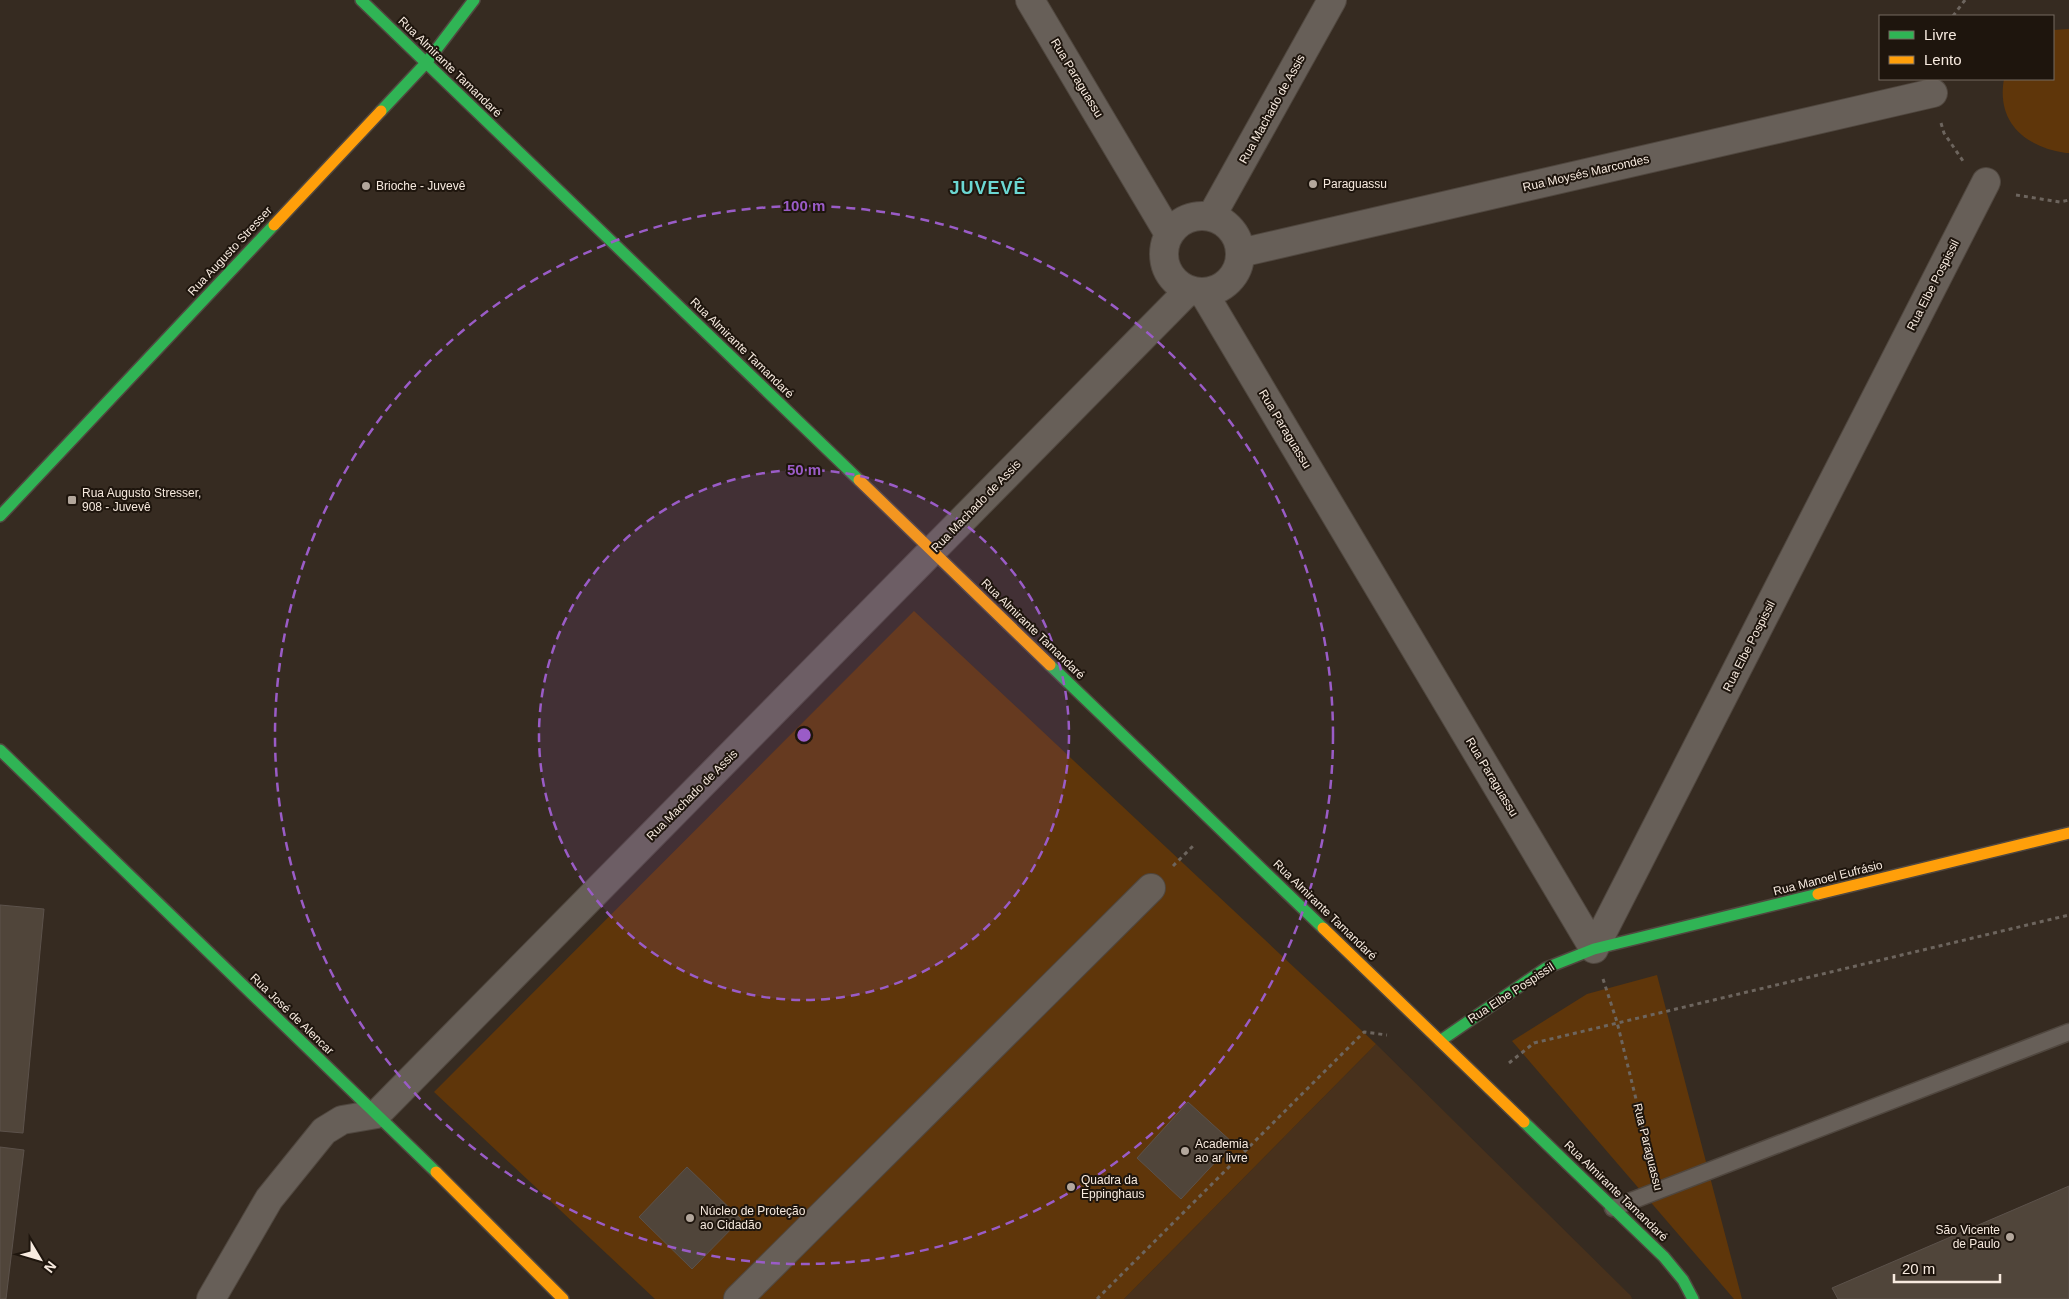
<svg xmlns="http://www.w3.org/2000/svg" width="2069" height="1299" font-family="Helvetica,sans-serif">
<rect width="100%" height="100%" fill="#362b21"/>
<path fill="#48311c" d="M 1376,1044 L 1631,1296 L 1632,1299 L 1124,1299 Z"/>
<path fill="#5f360a" d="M 2069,29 L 2069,153 L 2066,153 C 2026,147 1996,123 2004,79 L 2053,79 L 2053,30 Z
M 914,611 L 1376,1044 L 1124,1299 L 655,1299 L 434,1092 Z
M 1657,975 L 1742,1299 L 1734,1299 L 1512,1041 L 1587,994 Z"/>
<path fill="#50453a" stroke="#5c524b" d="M 0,905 L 44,909 L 23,1133 L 0,1131 Z
M 1188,1102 L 1233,1143 L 1181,1199 L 1137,1158 Z
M 0,1147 L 24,1150 L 6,1299 L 0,1299 Z
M 687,1167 L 741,1219 L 692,1269 L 639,1217 Z
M 2069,1186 L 2069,1299 L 1838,1299 L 1832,1288 Z"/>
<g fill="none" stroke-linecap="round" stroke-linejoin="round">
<g stroke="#50473f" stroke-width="19">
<path id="lane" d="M 1613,1208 L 2069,1032"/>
</g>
<g stroke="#50473f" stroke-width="30">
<path id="street" d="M 1030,0 L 1169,234
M1164 254a38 38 0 1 1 76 0a38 38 0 1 1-76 0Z
M 1211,217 L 1332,0
M 1240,253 L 1933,93
M 1203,292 L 1594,949
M 1594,949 L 1986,182
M 211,1299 L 269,1199 L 324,1131 L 342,1120 L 377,1114 L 1189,290
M 738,1299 L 1151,888"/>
</g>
<g stroke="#50473f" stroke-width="14">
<path id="fast" d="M 361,0 L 859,480
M 381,111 L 426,63 L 474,0
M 0,516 L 274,225
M 1050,665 L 1323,928
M 0,750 L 436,1172
M 1440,1041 L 1546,968 L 1594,949 L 1818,894
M 1524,1122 L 1664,1257 L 1683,1280 L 1693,1299"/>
</g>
<g stroke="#50473f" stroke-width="14">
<path id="slow" d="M 274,225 L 381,111
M 859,480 L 1050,665
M 1818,894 L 2069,833
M 1323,928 L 1524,1122
M 436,1172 L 563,1299"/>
</g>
<path stroke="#6d655e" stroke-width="3" stroke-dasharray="4 4" stroke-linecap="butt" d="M 1953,16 L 1965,0
M 1941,123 L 1944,133 L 1963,161
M 2016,195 L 2060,202 L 2069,200
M 1173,866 L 1193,846
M 1603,979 L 1617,1022 L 1652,1164
M 1509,1063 L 1534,1043 L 2069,915
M 1097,1299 L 1364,1032 L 1387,1035"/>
<use href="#lane" stroke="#675f58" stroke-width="16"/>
<use href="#street" stroke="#675f58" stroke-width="28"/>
<use href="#fast" stroke="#30b455" stroke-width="11"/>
<use href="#slow" stroke="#ff9f0a" stroke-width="11"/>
</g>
<circle cx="804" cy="735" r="265" fill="#9a5cc7" fill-opacity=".12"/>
<g fill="none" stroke="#9a5cc7" stroke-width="2.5" stroke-dasharray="9 6">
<circle cx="804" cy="735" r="265"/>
<circle cx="804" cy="735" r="529"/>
</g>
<g fill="#b3a79c" stroke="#1e150d" stroke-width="2">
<circle cx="1313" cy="184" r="5"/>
<circle cx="366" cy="186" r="5"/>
<rect x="67" y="495" width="10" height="10" rx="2.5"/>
<circle cx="1185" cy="1151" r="5"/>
<circle cx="1071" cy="1187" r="5"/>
<circle cx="690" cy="1218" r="5"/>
<circle cx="2010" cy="1237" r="5"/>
</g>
<g text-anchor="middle" stroke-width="4" stroke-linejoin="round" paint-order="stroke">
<g font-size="12" fill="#f7eadf" stroke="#1e150d">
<text transform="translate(450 67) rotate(44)" y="4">Rua Almirante Tamandaré</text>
<text transform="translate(1077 78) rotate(59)" y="4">Rua Paraguassu</text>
<text transform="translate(1272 109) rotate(-61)" y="4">Rua Machado de Assis</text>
<text transform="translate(1586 173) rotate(-13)" y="4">Rua Moysés Marcondes</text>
<text transform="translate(230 251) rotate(-47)" y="4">Rua Augusto Stresser</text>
<text transform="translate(1933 285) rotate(-63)" y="4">Rua Elbe Pospissil</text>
<text transform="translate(742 348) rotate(44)" y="4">Rua Almirante Tamandaré</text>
<text transform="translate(1285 429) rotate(59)" y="4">Rua Paraguassu</text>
<text transform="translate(976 506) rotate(-46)" y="4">Rua Machado de Assis</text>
<text transform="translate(1033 629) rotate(44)" y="4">Rua Almirante Tamandaré</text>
<text transform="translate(1749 646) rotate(-63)" y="4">Rua Elbe Pospissil</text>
<text transform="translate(1492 777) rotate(59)" y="4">Rua Paraguassu</text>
<text transform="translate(692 795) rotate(-45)" y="4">Rua Machado de Assis</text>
<text transform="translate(1828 878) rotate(-14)" y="4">Rua Manoel Eufrásio</text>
<text transform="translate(1325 910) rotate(44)" y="4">Rua Almirante Tamandaré</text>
<text transform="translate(1511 993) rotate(-33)" y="4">Rua Elbe Pospissil</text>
<text transform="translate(292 1014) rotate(44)" y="4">Rua José de Alencar</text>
<text transform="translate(1648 1147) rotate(76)" y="4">Rua Paraguassu</text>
<text transform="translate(1616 1191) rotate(44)" y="4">Rua Almirante Tamandaré</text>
</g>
<g font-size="12" fill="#f7eadf" stroke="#1e150d" text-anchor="start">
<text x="1323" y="188">Paraguassu</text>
<text x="376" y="190">Brioche - Juvevê</text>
<text x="82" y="497">Rua Augusto Stresser,<tspan x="82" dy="14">908 - Juvevê</tspan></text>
<text x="1195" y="1148">Academia<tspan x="1195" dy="14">ao ar livre</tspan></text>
<text x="1081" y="1184">Quadra da<tspan x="1081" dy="14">Eppinghaus</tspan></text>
<text x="700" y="1215">Núcleo de Proteção<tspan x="700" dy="14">ao Cidadão</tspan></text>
<text x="2000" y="1234" text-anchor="end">São Vicente<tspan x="2000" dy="14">de Paulo</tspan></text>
</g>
<g font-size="18" font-weight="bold" letter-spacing="1" fill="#6bd7d2" stroke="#1e150d">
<text x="988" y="194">JUVEVÊ</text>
</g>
</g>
<circle cx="804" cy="735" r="8" fill="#9a5cc7" stroke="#1e150d" stroke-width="2.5"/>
<g font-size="15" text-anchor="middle" font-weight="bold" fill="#9a5cc7" stroke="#1e150d" stroke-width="4" stroke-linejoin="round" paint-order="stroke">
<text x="804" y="211">100 m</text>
<text x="804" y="475">50 m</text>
</g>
<rect x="1879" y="15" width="175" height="65" fill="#1e150d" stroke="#756a61"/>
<rect x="1889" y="31" width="25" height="8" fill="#30b455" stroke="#756a61"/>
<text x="1924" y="40" font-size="15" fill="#f7eadf">Livre</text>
<rect x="1889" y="56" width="25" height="8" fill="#ff9f0a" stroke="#756a61"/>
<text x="1924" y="65" font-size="15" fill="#f7eadf">Lento</text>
<g transform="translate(40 1259) rotate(128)" stroke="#1e150d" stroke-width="4" paint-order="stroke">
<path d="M0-4L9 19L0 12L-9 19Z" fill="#f7eadf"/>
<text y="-8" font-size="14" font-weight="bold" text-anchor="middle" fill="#f7eadf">N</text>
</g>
<path d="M1894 1274v8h106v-8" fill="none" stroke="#f7eadf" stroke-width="2.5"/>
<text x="1902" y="1274" font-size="15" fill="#f7eadf" stroke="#1e150d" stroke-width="4" paint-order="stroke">20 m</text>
</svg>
